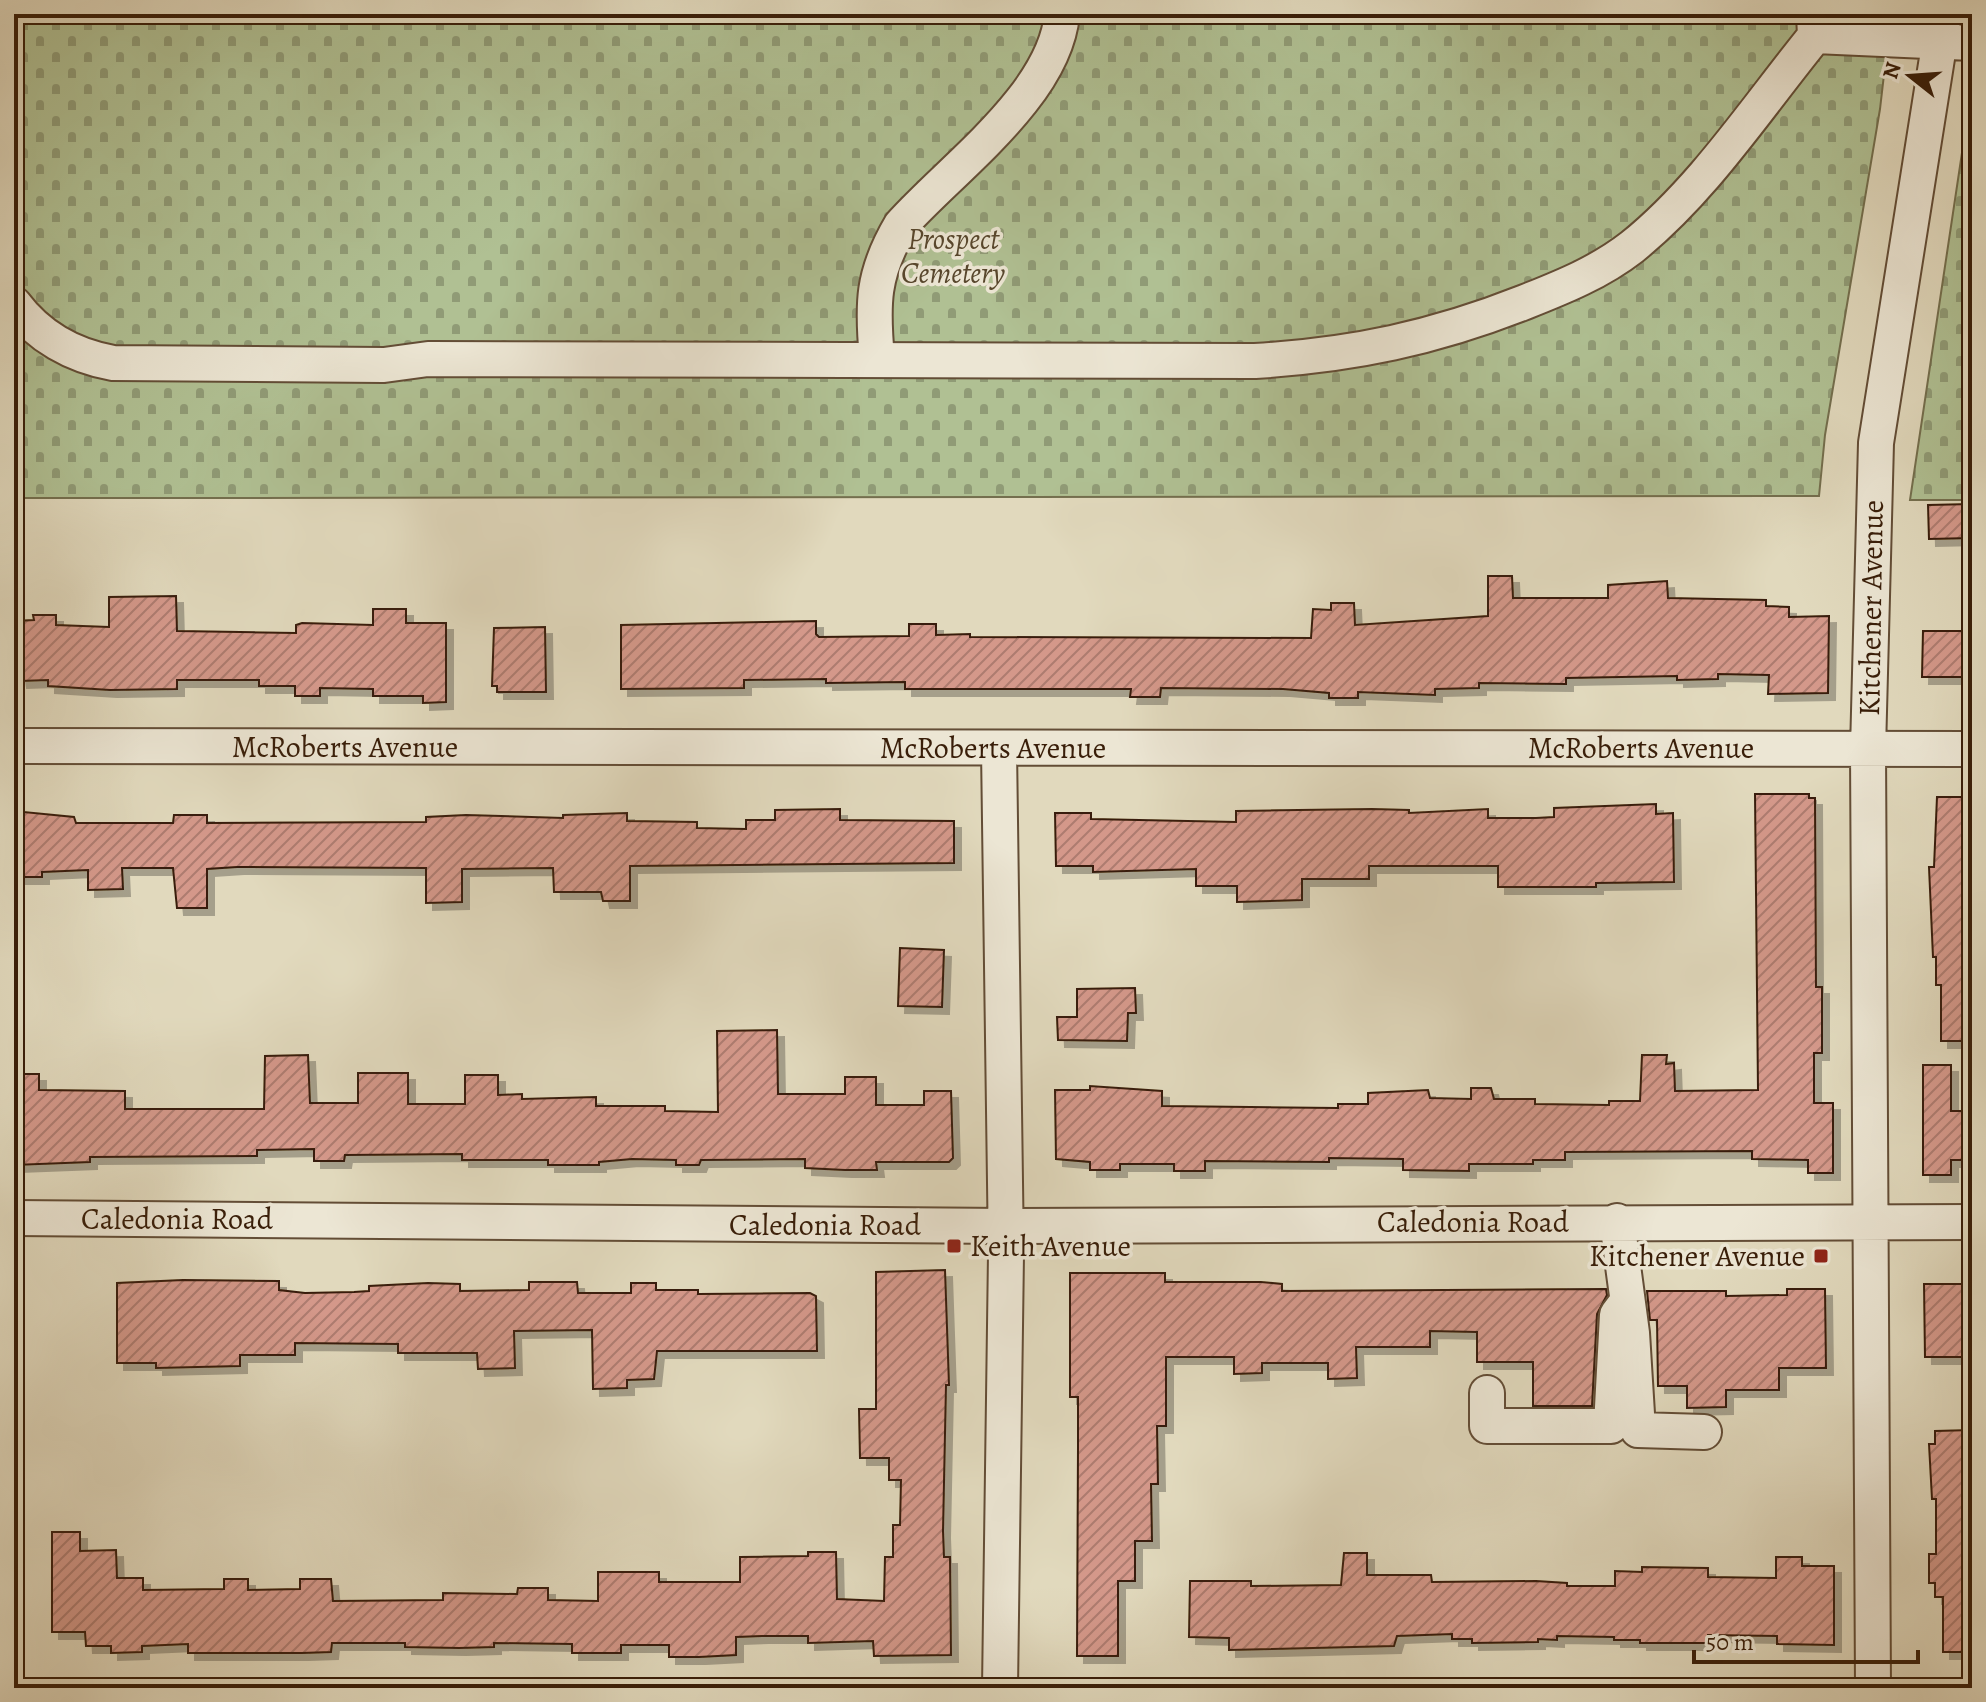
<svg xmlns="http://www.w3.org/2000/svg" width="1986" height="1702" font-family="Alegreya,serif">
<defs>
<pattern id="cemetery-stones" width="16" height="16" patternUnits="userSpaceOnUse" patternTransform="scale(2)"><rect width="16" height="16" fill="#b0c093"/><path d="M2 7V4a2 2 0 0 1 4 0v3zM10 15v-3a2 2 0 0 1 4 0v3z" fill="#909b76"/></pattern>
<pattern id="building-hatch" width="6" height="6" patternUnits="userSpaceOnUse" patternTransform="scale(2)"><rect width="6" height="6" fill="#d4988a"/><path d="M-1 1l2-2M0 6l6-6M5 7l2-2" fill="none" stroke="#ad7b6f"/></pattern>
<filter id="shadow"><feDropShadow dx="7" dy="7" stdDeviation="0" flood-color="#0004"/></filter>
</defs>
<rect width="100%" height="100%" fill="#e1d9bd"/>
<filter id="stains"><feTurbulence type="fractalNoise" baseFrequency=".0025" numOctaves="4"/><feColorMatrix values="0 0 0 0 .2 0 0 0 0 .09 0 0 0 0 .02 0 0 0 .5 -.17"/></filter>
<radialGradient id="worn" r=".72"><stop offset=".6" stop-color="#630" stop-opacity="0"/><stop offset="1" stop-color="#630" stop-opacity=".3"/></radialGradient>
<path fill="url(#cemetery-stones)" stroke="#746f4e" stroke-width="2" d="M 14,14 L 1891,14 L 1880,109 L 1825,435 L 1819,496 L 196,498 L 14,498 Z
M 1972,86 L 1972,500 L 1910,500 Z"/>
<path fill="url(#building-hatch)" stroke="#391e09" stroke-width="2" filter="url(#shadow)" d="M 1972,504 L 1972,538 L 1929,539 L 1928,505 Z
M 1488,576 L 1512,576 L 1513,598 L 1608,598 L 1608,585 L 1667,581 L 1668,598 L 1766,600 L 1766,606 L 1789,607 L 1789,617 L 1829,616 L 1828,693 L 1768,694 L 1769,675 L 1718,674 L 1718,679 L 1677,680 L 1677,676 L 1566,678 L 1566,684 L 1479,683 L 1479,688 L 1435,689 L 1435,695 L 1358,692 L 1358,698 L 1329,698 L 1329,693 L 1283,689 L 1161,688 L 1160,697 L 1130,697 L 1131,689 L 905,689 L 905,682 L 826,683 L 826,679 L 744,680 L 744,688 L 621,689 L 621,625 L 816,621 L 816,634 L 819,637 L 909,636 L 909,624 L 936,624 L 936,635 L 970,634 L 970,637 L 1311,638 L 1313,609 L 1331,610 L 1331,603 L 1354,603 L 1355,625 L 1488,616 Z
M 176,596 L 177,631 L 296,633 L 296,625 L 302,623 L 373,625 L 373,609 L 406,609 L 406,623 L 446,623 L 446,702 L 423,703 L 423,696 L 373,696 L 373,689 L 320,688 L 320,696 L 295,696 L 295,686 L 259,686 L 259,680 L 177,680 L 177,689 L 110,690 L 48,686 L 48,680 L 20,681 L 19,674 L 14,674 L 14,621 L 34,620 L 33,615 L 56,615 L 56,625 L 109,627 L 109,597 Z
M 545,627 L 546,692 L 497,692 L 497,686 L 492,686 L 494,628 Z
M 1923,631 L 1972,631 L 1972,677 L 1922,677 Z
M 1755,794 L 1809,794 L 1809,798 L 1815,798 L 1816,987 L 1822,987 L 1822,1053 L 1814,1053 L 1814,1103 L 1833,1103 L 1833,1173 L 1808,1173 L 1808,1160 L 1752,1159 L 1752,1151 L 1565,1152 L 1565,1160 L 1533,1160 L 1533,1164 L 1469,1164 L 1469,1171 L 1403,1170 L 1403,1159 L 1329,1158 L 1329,1162 L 1205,1161 L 1205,1171 L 1174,1171 L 1174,1164 L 1120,1164 L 1120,1170 L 1090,1170 L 1090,1162 L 1056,1159 L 1055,1090 L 1090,1090 L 1090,1086 L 1162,1091 L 1162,1106 L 1338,1108 L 1338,1104 L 1368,1104 L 1368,1093 L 1428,1090 L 1430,1098 L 1471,1099 L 1471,1088 L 1491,1088 L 1494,1099 L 1535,1099 L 1535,1104 L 1609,1105 L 1609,1101 L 1640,1101 L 1642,1055 L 1667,1055 L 1666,1064 L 1674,1063 L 1675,1091 L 1758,1090 Z
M 1937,797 L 1972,797 L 1972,1041 L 1941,1041 L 1941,985 L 1936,985 L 1936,957 L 1933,957 L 1929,867 L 1934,867 Z
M 1656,804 L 1656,814 L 1673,813 L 1674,882 L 1596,883 L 1596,887 L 1498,887 L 1498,866 L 1369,866 L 1369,879 L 1302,879 L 1302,900 L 1237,902 L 1237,886 L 1196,886 L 1196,869 L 1093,872 L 1093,866 L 1056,866 L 1055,813 L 1091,813 L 1091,819 L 1236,822 L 1236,811 L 1372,809 L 1409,810 L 1409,813 L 1488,809 L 1488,818 L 1536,818 L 1554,817 L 1554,808 Z
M 840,809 L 840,820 L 954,821 L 954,863 L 630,866 L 630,901 L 603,901 L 601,892 L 554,892 L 553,868 L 462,869 L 462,902 L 426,903 L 426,868 L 237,867 L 207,869 L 207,908 L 177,908 L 173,868 L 122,868 L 123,889 L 88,890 L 88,870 L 42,872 L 42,877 L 14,877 L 14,811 L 74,817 L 76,823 L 173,823 L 174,815 L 207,815 L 207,823 L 426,822 L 426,817 L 466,815 L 563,818 L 563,815 L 627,813 L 627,821 L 697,822 L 697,828 L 746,829 L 746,820 L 775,820 L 775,810 Z
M 900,948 L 944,950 L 942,1007 L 898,1006 Z
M 1135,988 L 1136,1013 L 1128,1013 L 1127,1041 L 1058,1040 L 1057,1017 L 1077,1017 L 1077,989 Z
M 777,1030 L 778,1094 L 845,1094 L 845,1077 L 876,1077 L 876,1105 L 924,1105 L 924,1091 L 951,1091 L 953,1158 L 949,1162 L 876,1162 L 877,1170 L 845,1170 L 805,1168 L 805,1159 L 701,1160 L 699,1165 L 676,1165 L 676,1160 L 632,1159 L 599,1162 L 599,1165 L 548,1165 L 548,1160 L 462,1160 L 462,1154 L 345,1155 L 344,1161 L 314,1161 L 314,1149 L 257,1150 L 257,1156 L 90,1157 L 90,1162 L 14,1165 L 14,1074 L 39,1074 L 39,1090 L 125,1091 L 125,1109 L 264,1109 L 265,1056 L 308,1055 L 310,1103 L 358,1103 L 358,1073 L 408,1073 L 408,1104 L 465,1104 L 465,1075 L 498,1075 L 498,1095 L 522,1094 L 522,1099 L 596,1097 L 596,1106 L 665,1106 L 665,1111 L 718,1112 L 717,1031 Z
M 1923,1065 L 1951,1065 L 1951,1111 L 1972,1111 L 1972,1160 L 1951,1160 L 1951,1175 L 1923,1175 Z
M 945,1270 L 949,1385 L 946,1385 L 943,1531 L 944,1557 L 950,1557 L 951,1655 L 874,1656 L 873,1641 L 808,1643 L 808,1636 L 762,1636 L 736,1637 L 736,1655 L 699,1657 L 669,1657 L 669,1645 L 621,1645 L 621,1653 L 572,1653 L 572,1644 L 494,1643 L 494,1647 L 459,1648 L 405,1647 L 405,1643 L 332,1643 L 331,1652 L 302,1653 L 188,1653 L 188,1644 L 142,1646 L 142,1652 L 111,1653 L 111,1646 L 86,1646 L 85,1632 L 52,1632 L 52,1532 L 80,1532 L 80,1551 L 116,1550 L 117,1578 L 143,1578 L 143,1590 L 224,1589 L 224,1579 L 248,1579 L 248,1590 L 300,1589 L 300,1579 L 331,1579 L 333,1601 L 443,1600 L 443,1593 L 517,1594 L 518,1588 L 548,1588 L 548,1600 L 598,1601 L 598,1572 L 659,1572 L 659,1582 L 740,1582 L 740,1557 L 808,1556 L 808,1552 L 836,1552 L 837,1599 L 884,1601 L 885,1557 L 893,1557 L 893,1525 L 900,1525 L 901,1480 L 889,1480 L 889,1458 L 860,1458 L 859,1409 L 876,1409 L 876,1272 Z
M 1070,1273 L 1165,1273 L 1165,1282 L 1261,1282 L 1282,1284 L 1282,1291 L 1606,1289 L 1607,1295 L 1597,1314 L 1592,1406 L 1533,1406 L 1533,1362 L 1477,1362 L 1477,1332 L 1430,1331 L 1430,1347 L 1356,1347 L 1357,1378 L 1328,1379 L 1328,1363 L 1262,1363 L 1262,1373 L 1234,1374 L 1234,1357 L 1166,1357 L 1166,1426 L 1157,1426 L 1158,1484 L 1151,1484 L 1152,1541 L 1135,1541 L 1135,1581 L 1118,1581 L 1118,1656 L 1077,1656 L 1078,1447 L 1078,1397 L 1070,1397 Z
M 183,1280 L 279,1281 L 279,1290 L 305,1293 L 354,1292 L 369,1291 L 369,1286 L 428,1283 L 460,1284 L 460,1291 L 529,1290 L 529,1282 L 577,1282 L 578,1293 L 631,1293 L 631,1283 L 656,1283 L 656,1290 L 698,1290 L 698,1294 L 810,1293 L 816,1296 L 817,1351 L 657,1351 L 654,1379 L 627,1380 L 627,1388 L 593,1389 L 592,1330 L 514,1331 L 515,1368 L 478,1369 L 477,1353 L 398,1353 L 398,1344 L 295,1343 L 295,1355 L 240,1355 L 240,1366 L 156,1368 L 156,1363 L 117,1363 L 117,1283 Z
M 1924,1284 L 1972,1284 L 1972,1357 L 1925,1357 Z
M 1787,1289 L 1825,1289 L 1826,1368 L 1779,1368 L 1779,1390 L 1726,1390 L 1726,1407 L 1687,1408 L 1687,1386 L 1658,1386 L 1657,1320 L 1650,1320 L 1647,1291 L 1726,1291 L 1726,1296 L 1787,1295 Z
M 1972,1430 L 1972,1652 L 1943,1652 L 1943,1597 L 1935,1597 L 1935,1583 L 1929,1583 L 1929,1554 L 1936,1554 L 1936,1499 L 1932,1499 L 1929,1444 L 1935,1444 L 1935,1431 Z
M 1344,1553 L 1367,1553 L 1367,1575 L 1431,1575 L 1432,1582 L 1536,1581 L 1567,1583 L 1567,1586 L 1615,1586 L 1615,1571 L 1642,1572 L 1642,1567 L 1708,1568 L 1708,1577 L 1776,1578 L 1776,1557 L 1802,1557 L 1802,1566 L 1834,1566 L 1834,1645 L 1777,1644 L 1777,1636 L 1708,1635 L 1708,1643 L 1640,1643 L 1640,1640 L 1614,1640 L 1614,1637 L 1557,1636 L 1557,1640 L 1538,1639 L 1538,1642 L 1472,1643 L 1472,1639 L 1452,1639 L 1452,1634 L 1397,1636 L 1394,1646 L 1229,1650 L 1229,1638 L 1189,1637 L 1190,1581 L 1251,1581 L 1251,1586 L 1341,1585 Z"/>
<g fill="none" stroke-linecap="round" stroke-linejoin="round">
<g stroke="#634d36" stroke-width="38">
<path id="minor" d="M 1815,36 L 1972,43
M 14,304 C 38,336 73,356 113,363 L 384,365 L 428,359 L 1255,361 C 1353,355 1434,338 1525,302 C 1563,287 1600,272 1632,247 C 1704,189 1757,107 1815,36 L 1814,14
M 877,359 C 872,304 872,274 901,225 C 952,168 1055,95 1062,14
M 14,746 L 1972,749
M 999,749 L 1006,1254 L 1000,1688
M 14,1218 L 1005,1226 L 1972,1222
M 1617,1221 L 1632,1333 L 1638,1430 L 1704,1432
M 1487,1393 L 1487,1426 L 1611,1426 L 1617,1315 L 1626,1303
M 1873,1688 L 1868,750 L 1876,443 L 1944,14"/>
</g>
<use href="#minor" stroke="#ece6d4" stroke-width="34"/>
</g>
<g fill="#8f2418" stroke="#ece6d4" stroke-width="3">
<rect x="946" y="1238" width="16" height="16" rx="4"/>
<rect x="1813" y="1248" width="16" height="16" rx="4"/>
</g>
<g text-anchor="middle" stroke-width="7" stroke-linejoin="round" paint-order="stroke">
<g font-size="30" font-style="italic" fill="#57462c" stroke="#ece6d4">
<text x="953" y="249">Prospect<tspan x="953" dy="34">Cemetery</tspan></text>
</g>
<g font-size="30" fill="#391e09" stroke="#ece6d4">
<text transform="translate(1871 608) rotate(-89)" y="10">Kitchener Avenue</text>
<text x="345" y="757">McRoberts Avenue</text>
<text x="993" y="758">McRoberts Avenue</text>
<text x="1641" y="758">McRoberts Avenue</text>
<text x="177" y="1229">Caledonia Road</text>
<text x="1473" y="1232">Caledonia Road</text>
<text x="825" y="1235">Caledonia Road</text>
</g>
<g font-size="30" fill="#391e09" stroke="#ece6d4" text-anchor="start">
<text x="970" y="1256">Keith Avenue</text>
<text x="1805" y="1266" text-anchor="end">Kitchener Avenue</text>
</g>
</g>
<rect width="1986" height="1702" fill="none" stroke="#e1d9bd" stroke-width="48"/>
<rect x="16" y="16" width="1954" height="1670" fill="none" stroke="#391e09" stroke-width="4"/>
<rect x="24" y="24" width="1938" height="1654" fill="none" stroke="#391e09" stroke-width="2"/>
<g transform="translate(1910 76) rotate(287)" stroke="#ece6d4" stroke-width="6" paint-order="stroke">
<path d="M0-6L14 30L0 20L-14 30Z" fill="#391e09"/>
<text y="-12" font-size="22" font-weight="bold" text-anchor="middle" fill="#391e09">N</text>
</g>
<path d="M1694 1650v12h224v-12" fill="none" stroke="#391e09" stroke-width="4"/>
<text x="1706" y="1650" font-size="24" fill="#391e09" stroke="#ece6d4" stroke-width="6" paint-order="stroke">50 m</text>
<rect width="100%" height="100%" filter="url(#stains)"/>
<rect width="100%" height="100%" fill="url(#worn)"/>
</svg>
